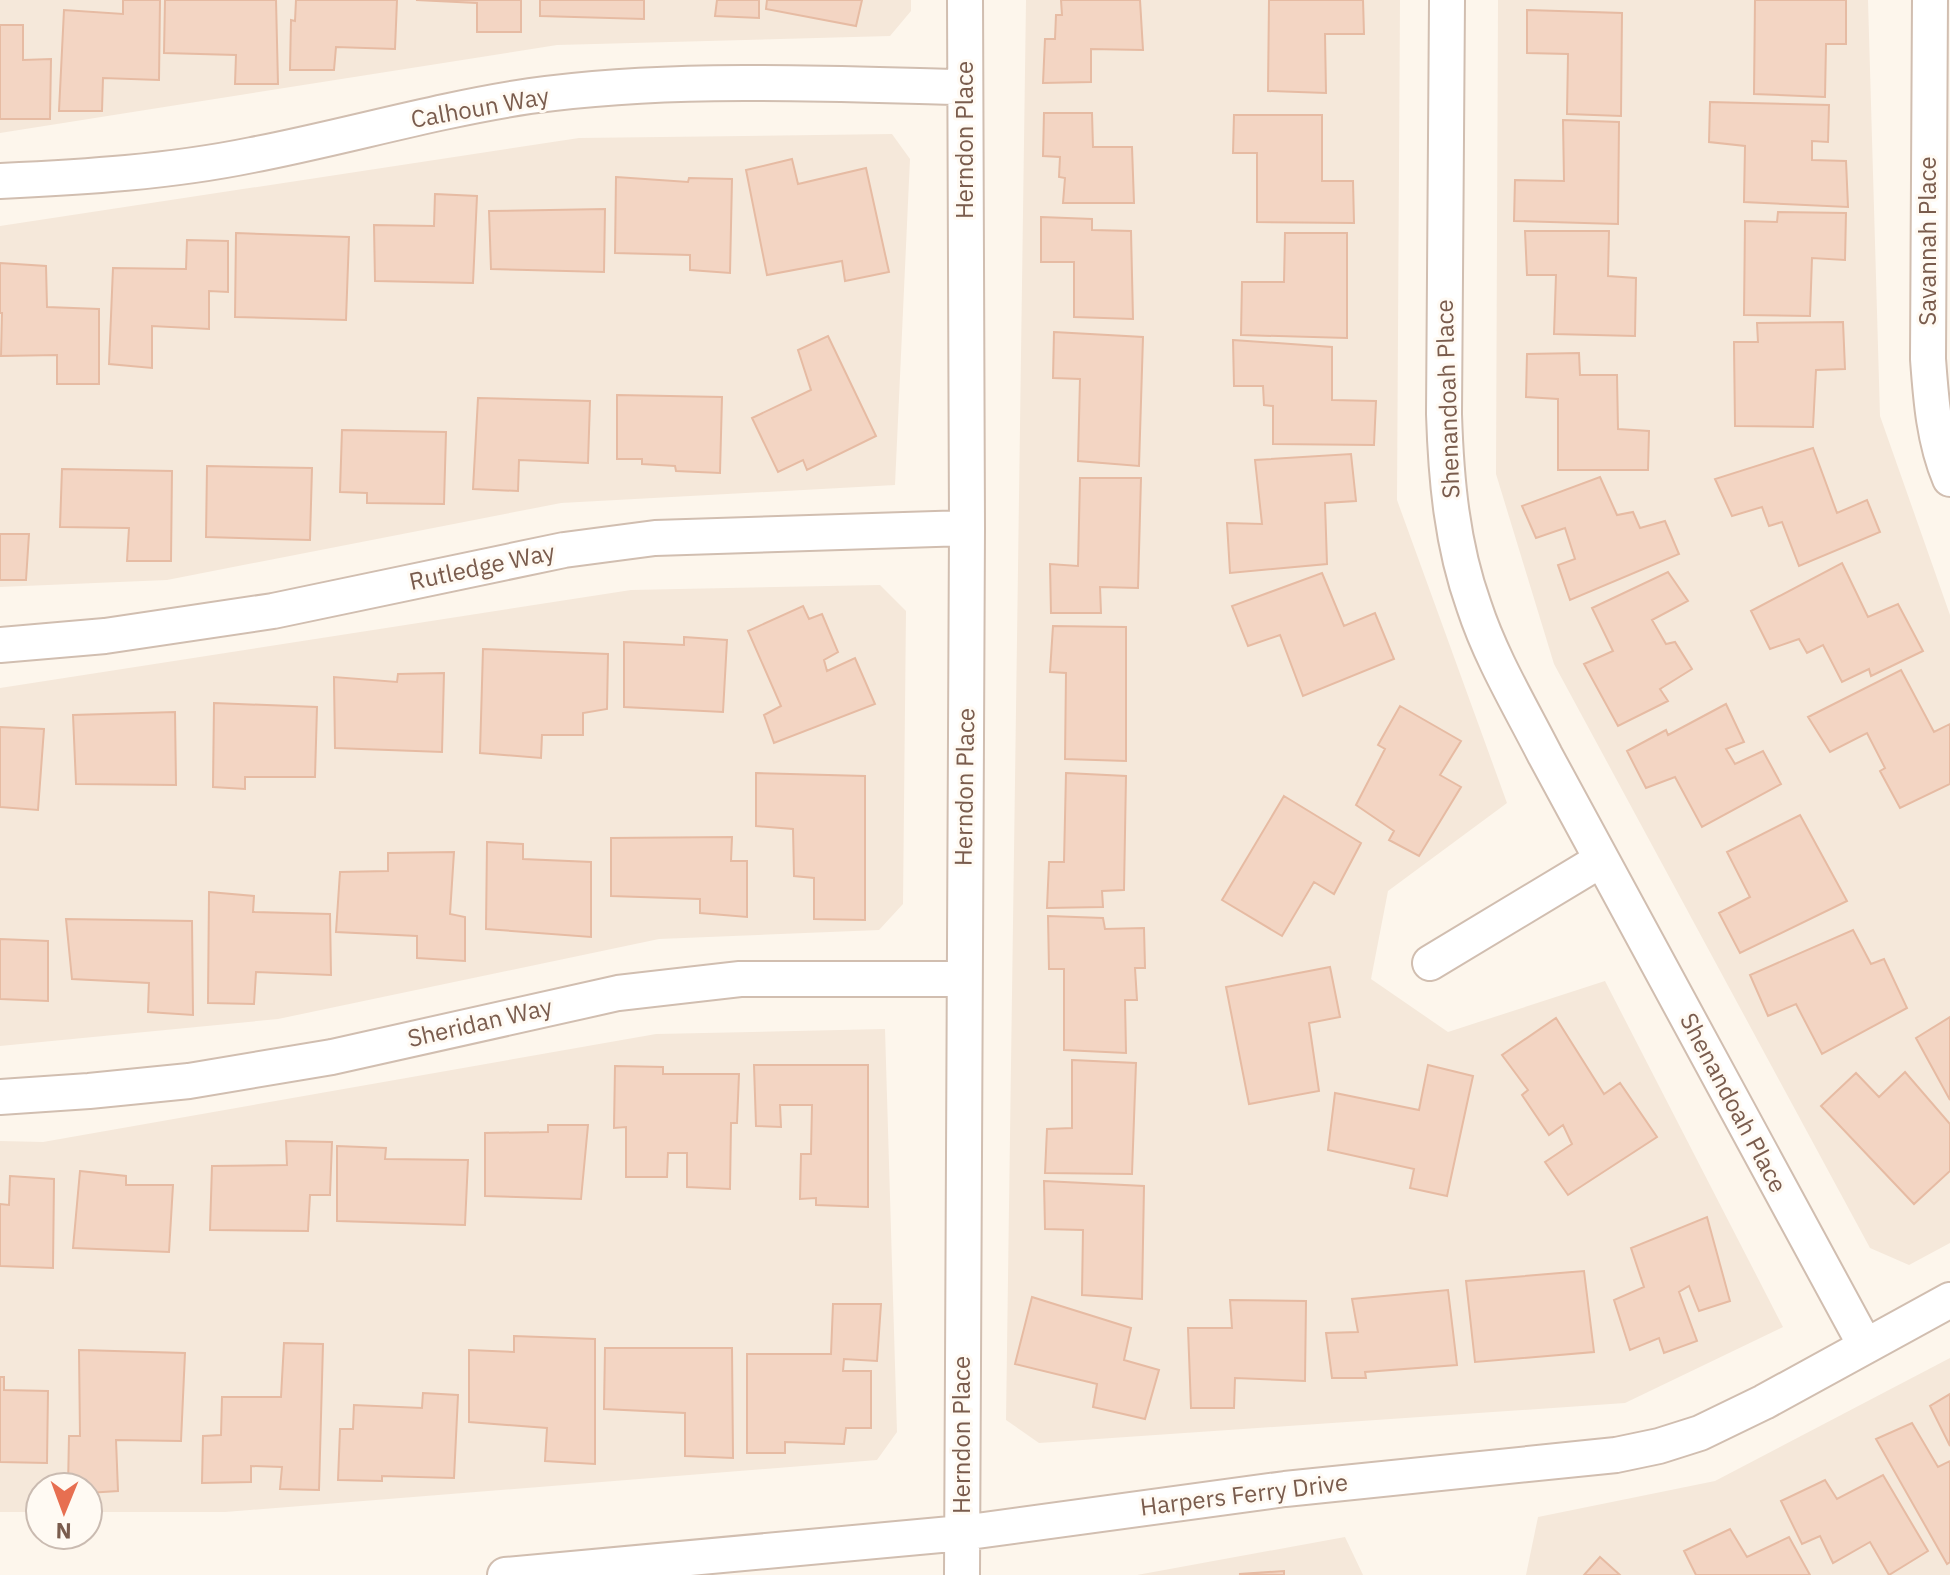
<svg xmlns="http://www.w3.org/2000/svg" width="1950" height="1575" font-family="'IBM Plex Sans',sans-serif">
<rect width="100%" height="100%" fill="#fdf6ec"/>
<path fill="#f5e8da" d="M 0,0 L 911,0 L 911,11 L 890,36 L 557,45 L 0,133 Z
M 1026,0 L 1400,0 L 1397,500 L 1507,803 L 1388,891 L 1371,979 L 1448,1032 L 1605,981 L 1783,1327 L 1625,1403 L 1039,1443 L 1006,1420 Z
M 1498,0 L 1868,0 L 1880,416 L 1950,615 L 1950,1243 L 1909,1265 L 1870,1248 L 1554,664 L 1496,474 Z
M 892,134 L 910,159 L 895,485 L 561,503 L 167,580 L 0,587 L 0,226 L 579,138 Z
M 880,585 L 906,611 L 903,904 L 879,930 L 659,939 L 278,1019 L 0,1046 L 0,688 L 631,590 Z
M 885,1029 L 897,1432 L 877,1460 L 225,1512 L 88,1512 L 88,1487 L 40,1487 L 40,1512 L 0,1512 L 0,1141 L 43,1142 L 656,1034 Z
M 1950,1358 L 1950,1575 L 1526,1575 L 1538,1517 L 1715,1481 Z
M 1345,1537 L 1363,1575 L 1137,1575 Z"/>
<path fill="#f3d5c3" stroke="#e6bba3" stroke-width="2" d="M 123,0 L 160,0 L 159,80 L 103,78 L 102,111 L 59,111 L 64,10 L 123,14 Z
M 165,0 L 276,0 L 278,84 L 235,84 L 236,55 L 164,53 Z
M 296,0 L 397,0 L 395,49 L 336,47 L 334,70 L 290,70 L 291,20 L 295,21 Z
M 416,0 L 521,0 L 521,32 L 477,32 L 477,3 Z
M 540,0 L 644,0 L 644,19 L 540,16 Z
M 717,0 L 759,0 L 759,18 L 715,16 Z
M 767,0 L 862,0 L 856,26 L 766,9 Z
M 1061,0 L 1140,0 L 1143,50 L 1091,49 L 1091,82 L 1043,83 L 1045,39 L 1055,39 L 1056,15 L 1062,15 Z
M 1269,0 L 1363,0 L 1364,34 L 1325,34 L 1326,93 L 1268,91 Z
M 1755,0 L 1846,0 L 1846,44 L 1826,44 L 1825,97 L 1754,94 Z
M 1527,10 L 1622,13 L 1621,116 L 1567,114 L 1568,54 L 1527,53 Z
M 0,25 L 23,25 L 23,60 L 51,59 L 50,119 L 0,119 Z
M 1710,102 L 1829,105 L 1828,142 L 1812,141 L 1812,160 L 1846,161 L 1848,207 L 1744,202 L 1745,146 L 1709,142 Z
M 1044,113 L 1092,113 L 1093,147 L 1132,147 L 1134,203 L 1063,203 L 1065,178 L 1059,177 L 1060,157 L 1043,156 Z
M 1234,115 L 1322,115 L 1322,181 L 1353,181 L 1354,223 L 1257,222 L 1257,153 L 1233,153 Z
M 1563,120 L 1619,122 L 1618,224 L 1514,221 L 1515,180 L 1564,181 Z
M 792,159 L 798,184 L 866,168 L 889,272 L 845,281 L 842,261 L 767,275 L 746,170 Z
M 616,177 L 688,182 L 689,178 L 732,179 L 730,273 L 690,270 L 690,255 L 615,253 Z
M 435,194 L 477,196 L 473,283 L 375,281 L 374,225 L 434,226 Z
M 605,209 L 604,272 L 491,269 L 489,211 Z
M 1778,212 L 1846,213 L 1845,260 L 1812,258 L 1810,316 L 1744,315 L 1745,221 L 1777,222 Z
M 1041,217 L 1092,219 L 1092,230 L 1131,231 L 1133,319 L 1074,317 L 1074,262 L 1041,262 Z
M 1525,231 L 1609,231 L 1608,276 L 1636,278 L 1635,336 L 1554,334 L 1556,275 L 1527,275 Z
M 236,233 L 349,237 L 346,320 L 235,317 Z
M 1285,233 L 1347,233 L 1347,338 L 1241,335 L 1242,282 L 1284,282 Z
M 187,240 L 228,241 L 228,292 L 209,291 L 209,329 L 152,326 L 152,368 L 109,364 L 113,268 L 186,269 Z
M 0,263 L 46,266 L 47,307 L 99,309 L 99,384 L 57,384 L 57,355 L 1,356 L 2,313 L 0,313 Z
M 1843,322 L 1845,369 L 1816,370 L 1813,427 L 1735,426 L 1734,342 L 1758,342 L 1757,323 Z
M 1054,332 L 1143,337 L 1139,466 L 1078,461 L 1080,379 L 1053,378 Z
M 828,336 L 876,436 L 807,470 L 803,460 L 778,472 L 752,418 L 811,390 L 798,350 Z
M 1233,340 L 1332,347 L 1332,400 L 1376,401 L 1374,445 L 1273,444 L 1273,406 L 1264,405 L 1263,386 L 1234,386 Z
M 1579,353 L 1580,375 L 1617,375 L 1618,429 L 1649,431 L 1648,470 L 1558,470 L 1558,399 L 1526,397 L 1527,354 Z
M 617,395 L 722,397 L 720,473 L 676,471 L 675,466 L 642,464 L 642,459 L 617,459 Z
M 478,398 L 590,401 L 588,463 L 519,460 L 518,491 L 473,489 Z
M 342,430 L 446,432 L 444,504 L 367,503 L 367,493 L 340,492 Z
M 1813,448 L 1837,513 L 1867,500 L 1880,532 L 1799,566 L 1782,522 L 1769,526 L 1762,507 L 1732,516 L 1715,479 Z
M 1351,454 L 1356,501 L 1325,503 L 1327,564 L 1230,573 L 1227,523 L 1262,524 L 1255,460 Z
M 207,466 L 312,468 L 310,540 L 206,537 Z
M 62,469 L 172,471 L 171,561 L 127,561 L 129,528 L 60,527 Z
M 1600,477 L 1617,515 L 1633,512 L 1640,528 L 1665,521 L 1679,554 L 1570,600 L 1558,565 L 1575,559 L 1565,528 L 1536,538 L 1522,506 Z
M 1080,478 L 1141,478 L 1138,588 L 1100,587 L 1101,613 L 1051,613 L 1050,564 L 1078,566 Z
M 0,534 L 29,534 L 26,580 L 0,580 Z
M 1842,563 L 1868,617 L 1898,604 L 1923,651 L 1871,676 L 1869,669 L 1842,682 L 1823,645 L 1807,653 L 1799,639 L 1770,649 L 1751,611 Z
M 1668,572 L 1688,601 L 1652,620 L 1666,644 L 1675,642 L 1692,669 L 1660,689 L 1668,701 L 1618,726 L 1584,664 L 1613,651 L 1592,608 Z
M 1322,573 L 1344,626 L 1375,613 L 1394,659 L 1303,696 L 1280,635 L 1248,646 L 1232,606 Z
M 803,606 L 809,619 L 822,614 L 838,652 L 824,660 L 827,671 L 855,658 L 875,704 L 774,743 L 764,715 L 781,706 L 748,631 Z
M 1053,626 L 1126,627 L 1126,761 L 1065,759 L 1066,673 L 1050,672 Z
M 684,637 L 727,640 L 723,712 L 624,707 L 624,642 L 684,645 Z
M 483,649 L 608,654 L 607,709 L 583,713 L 583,735 L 542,735 L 541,758 L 480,753 Z
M 1901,670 L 1934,732 L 1950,724 L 1950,784 L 1900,808 L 1880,771 L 1885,768 L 1867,733 L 1830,752 L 1808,717 Z
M 444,673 L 442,752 L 335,748 L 334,677 L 397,682 L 398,674 Z
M 214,703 L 317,707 L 315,777 L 245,777 L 245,789 L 213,787 Z
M 1726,704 L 1744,742 L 1726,749 L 1735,764 L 1763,751 L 1781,784 L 1702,827 L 1675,777 L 1646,788 L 1627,751 L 1666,730 L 1668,735 Z
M 1400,706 L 1461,741 L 1440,775 L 1461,787 L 1419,856 L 1389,840 L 1394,831 L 1356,805 L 1385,749 L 1378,745 Z
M 175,712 L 176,785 L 76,784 L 73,715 Z
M 0,727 L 44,729 L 38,810 L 0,807 Z
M 756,773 L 865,776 L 865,920 L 814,919 L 814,878 L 794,876 L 793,829 L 756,826 Z
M 1066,773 L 1126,776 L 1124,890 L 1102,891 L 1103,907 L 1047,908 L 1049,862 L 1064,862 Z
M 1284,796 L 1361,843 L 1334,894 L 1314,882 L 1282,936 L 1222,900 Z
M 1800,815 L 1847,901 L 1740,953 L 1719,913 L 1750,897 L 1727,852 Z
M 732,837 L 731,861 L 747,861 L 747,917 L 700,913 L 700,899 L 611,896 L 611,838 Z
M 487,842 L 523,844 L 523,859 L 591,862 L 591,937 L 486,929 Z
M 454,852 L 450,914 L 465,917 L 465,961 L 417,958 L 417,936 L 336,932 L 340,872 L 388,871 L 388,853 Z
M 209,892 L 254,896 L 253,912 L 330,914 L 331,975 L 256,972 L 254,1004 L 208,1003 Z
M 1048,916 L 1103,918 L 1105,929 L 1144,928 L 1145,968 L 1135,968 L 1137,1000 L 1125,1000 L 1126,1053 L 1064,1050 L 1064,969 L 1049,969 Z
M 66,919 L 192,921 L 193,1015 L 148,1012 L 149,983 L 72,979 Z
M 1853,930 L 1871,964 L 1884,959 L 1907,1008 L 1822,1054 L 1796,1004 L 1768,1016 L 1750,975 Z
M 0,939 L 48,941 L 48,1001 L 0,999 Z
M 1330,967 L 1340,1017 L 1309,1023 L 1319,1091 L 1249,1104 L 1226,987 Z
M 1950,1017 L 1950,1100 L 1916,1038 Z
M 1556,1018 L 1604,1094 L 1620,1083 L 1657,1137 L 1568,1195 L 1545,1162 L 1572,1144 L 1563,1125 L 1549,1135 L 1522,1095 L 1528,1090 L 1502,1055 Z
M 1072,1060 L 1136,1063 L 1132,1174 L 1045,1173 L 1047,1129 L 1072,1128 Z
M 754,1065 L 868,1065 L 868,1207 L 816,1205 L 816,1198 L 800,1199 L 801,1154 L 811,1154 L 812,1105 L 780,1105 L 781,1127 L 756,1126 Z
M 1428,1065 L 1473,1076 L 1447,1196 L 1410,1188 L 1414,1169 L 1328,1150 L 1335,1093 L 1419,1110 Z
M 615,1066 L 663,1067 L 663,1074 L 739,1074 L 737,1123 L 731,1123 L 730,1189 L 687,1187 L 687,1153 L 668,1153 L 667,1177 L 626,1177 L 626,1127 L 614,1128 Z
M 1905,1072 L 1950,1124 L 1950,1171 L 1914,1204 L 1821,1106 L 1856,1073 L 1879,1097 Z
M 548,1125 L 588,1125 L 581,1199 L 485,1196 L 485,1133 L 548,1132 Z
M 286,1141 L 332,1142 L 330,1195 L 310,1195 L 308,1231 L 210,1230 L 212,1166 L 287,1165 Z
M 337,1146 L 386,1148 L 385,1159 L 468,1160 L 465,1225 L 337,1221 Z
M 80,1171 L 126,1176 L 126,1185 L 173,1185 L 169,1252 L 73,1248 Z
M 10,1176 L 54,1179 L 53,1268 L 0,1266 L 0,1204 L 9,1205 Z
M 1044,1181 L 1144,1186 L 1142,1299 L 1082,1295 L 1083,1230 L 1045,1229 Z
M 1707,1217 L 1730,1301 L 1699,1311 L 1689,1286 L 1679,1292 L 1697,1341 L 1664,1353 L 1659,1338 L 1630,1350 L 1614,1300 L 1644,1287 L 1631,1248 Z
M 1584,1271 L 1594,1352 L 1475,1362 L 1466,1281 Z
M 1448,1290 L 1457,1365 L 1365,1372 L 1366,1378 L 1332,1378 L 1326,1333 L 1358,1332 L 1352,1299 Z
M 1032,1297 L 1131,1328 L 1124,1360 L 1159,1370 L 1145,1419 L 1093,1407 L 1097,1384 L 1015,1364 Z
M 1230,1300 L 1306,1301 L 1305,1381 L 1235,1378 L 1234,1408 L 1191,1408 L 1188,1328 L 1232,1328 Z
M 833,1304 L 881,1304 L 877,1361 L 844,1359 L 843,1371 L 871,1371 L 871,1428 L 846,1428 L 844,1444 L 785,1442 L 785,1453 L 747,1453 L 747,1354 L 831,1354 Z
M 514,1336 L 595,1339 L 595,1464 L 545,1461 L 547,1428 L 469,1422 L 469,1350 L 514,1352 Z
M 284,1343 L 323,1344 L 319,1490 L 280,1489 L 282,1467 L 251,1466 L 251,1482 L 202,1483 L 203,1436 L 221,1435 L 222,1397 L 281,1397 Z
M 605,1348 L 732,1348 L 733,1458 L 685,1456 L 685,1413 L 604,1409 Z
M 79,1350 L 185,1353 L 181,1441 L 116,1440 L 118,1491 L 88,1493 L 88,1487 L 68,1487 L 69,1436 L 80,1436 Z
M 0,1377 L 4,1377 L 4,1390 L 48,1391 L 47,1463 L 0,1462 Z
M 423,1393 L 458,1395 L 454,1478 L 382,1476 L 382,1481 L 338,1480 L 340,1429 L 353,1429 L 354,1405 L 422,1408 Z
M 1950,1394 L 1950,1446 L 1930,1406 Z
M 1912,1423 L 1938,1467 L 1950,1461 L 1950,1562 L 1947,1564 L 1876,1439 Z
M 1883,1475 L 1928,1551 L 1889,1575 L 1870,1542 L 1833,1563 L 1820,1536 L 1802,1544 L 1781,1501 L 1825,1480 L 1837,1499 Z
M 1730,1529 L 1747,1557 L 1789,1537 L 1810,1575 L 1696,1575 L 1684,1551 Z
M 1600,1557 L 1620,1575 L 1584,1575 Z
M 1284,1571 L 1284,1575 L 1239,1574 Z"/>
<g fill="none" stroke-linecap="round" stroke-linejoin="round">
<g stroke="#d1beb0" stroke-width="38">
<path id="street" d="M 1447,0 L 1444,414 C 1446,479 1452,545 1474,606 C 1491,658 1520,706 1545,755 L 1865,1345
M 1930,0 L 1928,359 C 1931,400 1934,441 1950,479
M 0,181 C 84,177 169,172 252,155 C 345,137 436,110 530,96 C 673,76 820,84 964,87
M 0,645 L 105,636 L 273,611 L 564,550 L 655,538 L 967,528
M 1430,963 L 1601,860
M 0,1097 L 89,1091 L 189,1081 L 332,1057 L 618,993 L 740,979 L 963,979
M 505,1575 L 962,1533 L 1285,1489 L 1616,1455 L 1659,1446 L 1700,1433 L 1764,1402 L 1950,1300
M 962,1575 L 967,528 L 965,0"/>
</g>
<use href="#street" stroke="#fff" stroke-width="34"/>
</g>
<g text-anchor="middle" stroke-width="6" stroke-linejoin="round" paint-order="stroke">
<g font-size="24" fill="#7a5c4d" stroke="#fffaf3">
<text transform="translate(480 108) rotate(-10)" y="8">Calhoun Way</text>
<text transform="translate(965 140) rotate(-90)" y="8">Herndon Place</text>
<text transform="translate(1928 241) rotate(-90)" y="8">Savannah Place</text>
<text transform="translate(1448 399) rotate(-92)" y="8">Shenandoah Place</text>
<text transform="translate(482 567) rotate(-12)" y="8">Rutledge Way</text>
<text transform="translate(965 787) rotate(-89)" y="8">Herndon Place</text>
<text transform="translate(480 1023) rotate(-13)" y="8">Sheridan Way</text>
<text transform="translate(1733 1103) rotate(62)" y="8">Shenandoah Place</text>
<text transform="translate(962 1435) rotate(-90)" y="8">Herndon Place</text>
<text transform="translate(1244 1495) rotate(-7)" y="8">Harpers Ferry Drive</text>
</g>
</g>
<g transform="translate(64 1511) rotate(181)"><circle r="38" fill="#fffaf3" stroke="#cabbb1" stroke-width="2"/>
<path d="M0-6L14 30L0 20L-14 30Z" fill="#e76f51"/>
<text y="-12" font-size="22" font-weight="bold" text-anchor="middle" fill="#7a5c4d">N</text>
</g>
</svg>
